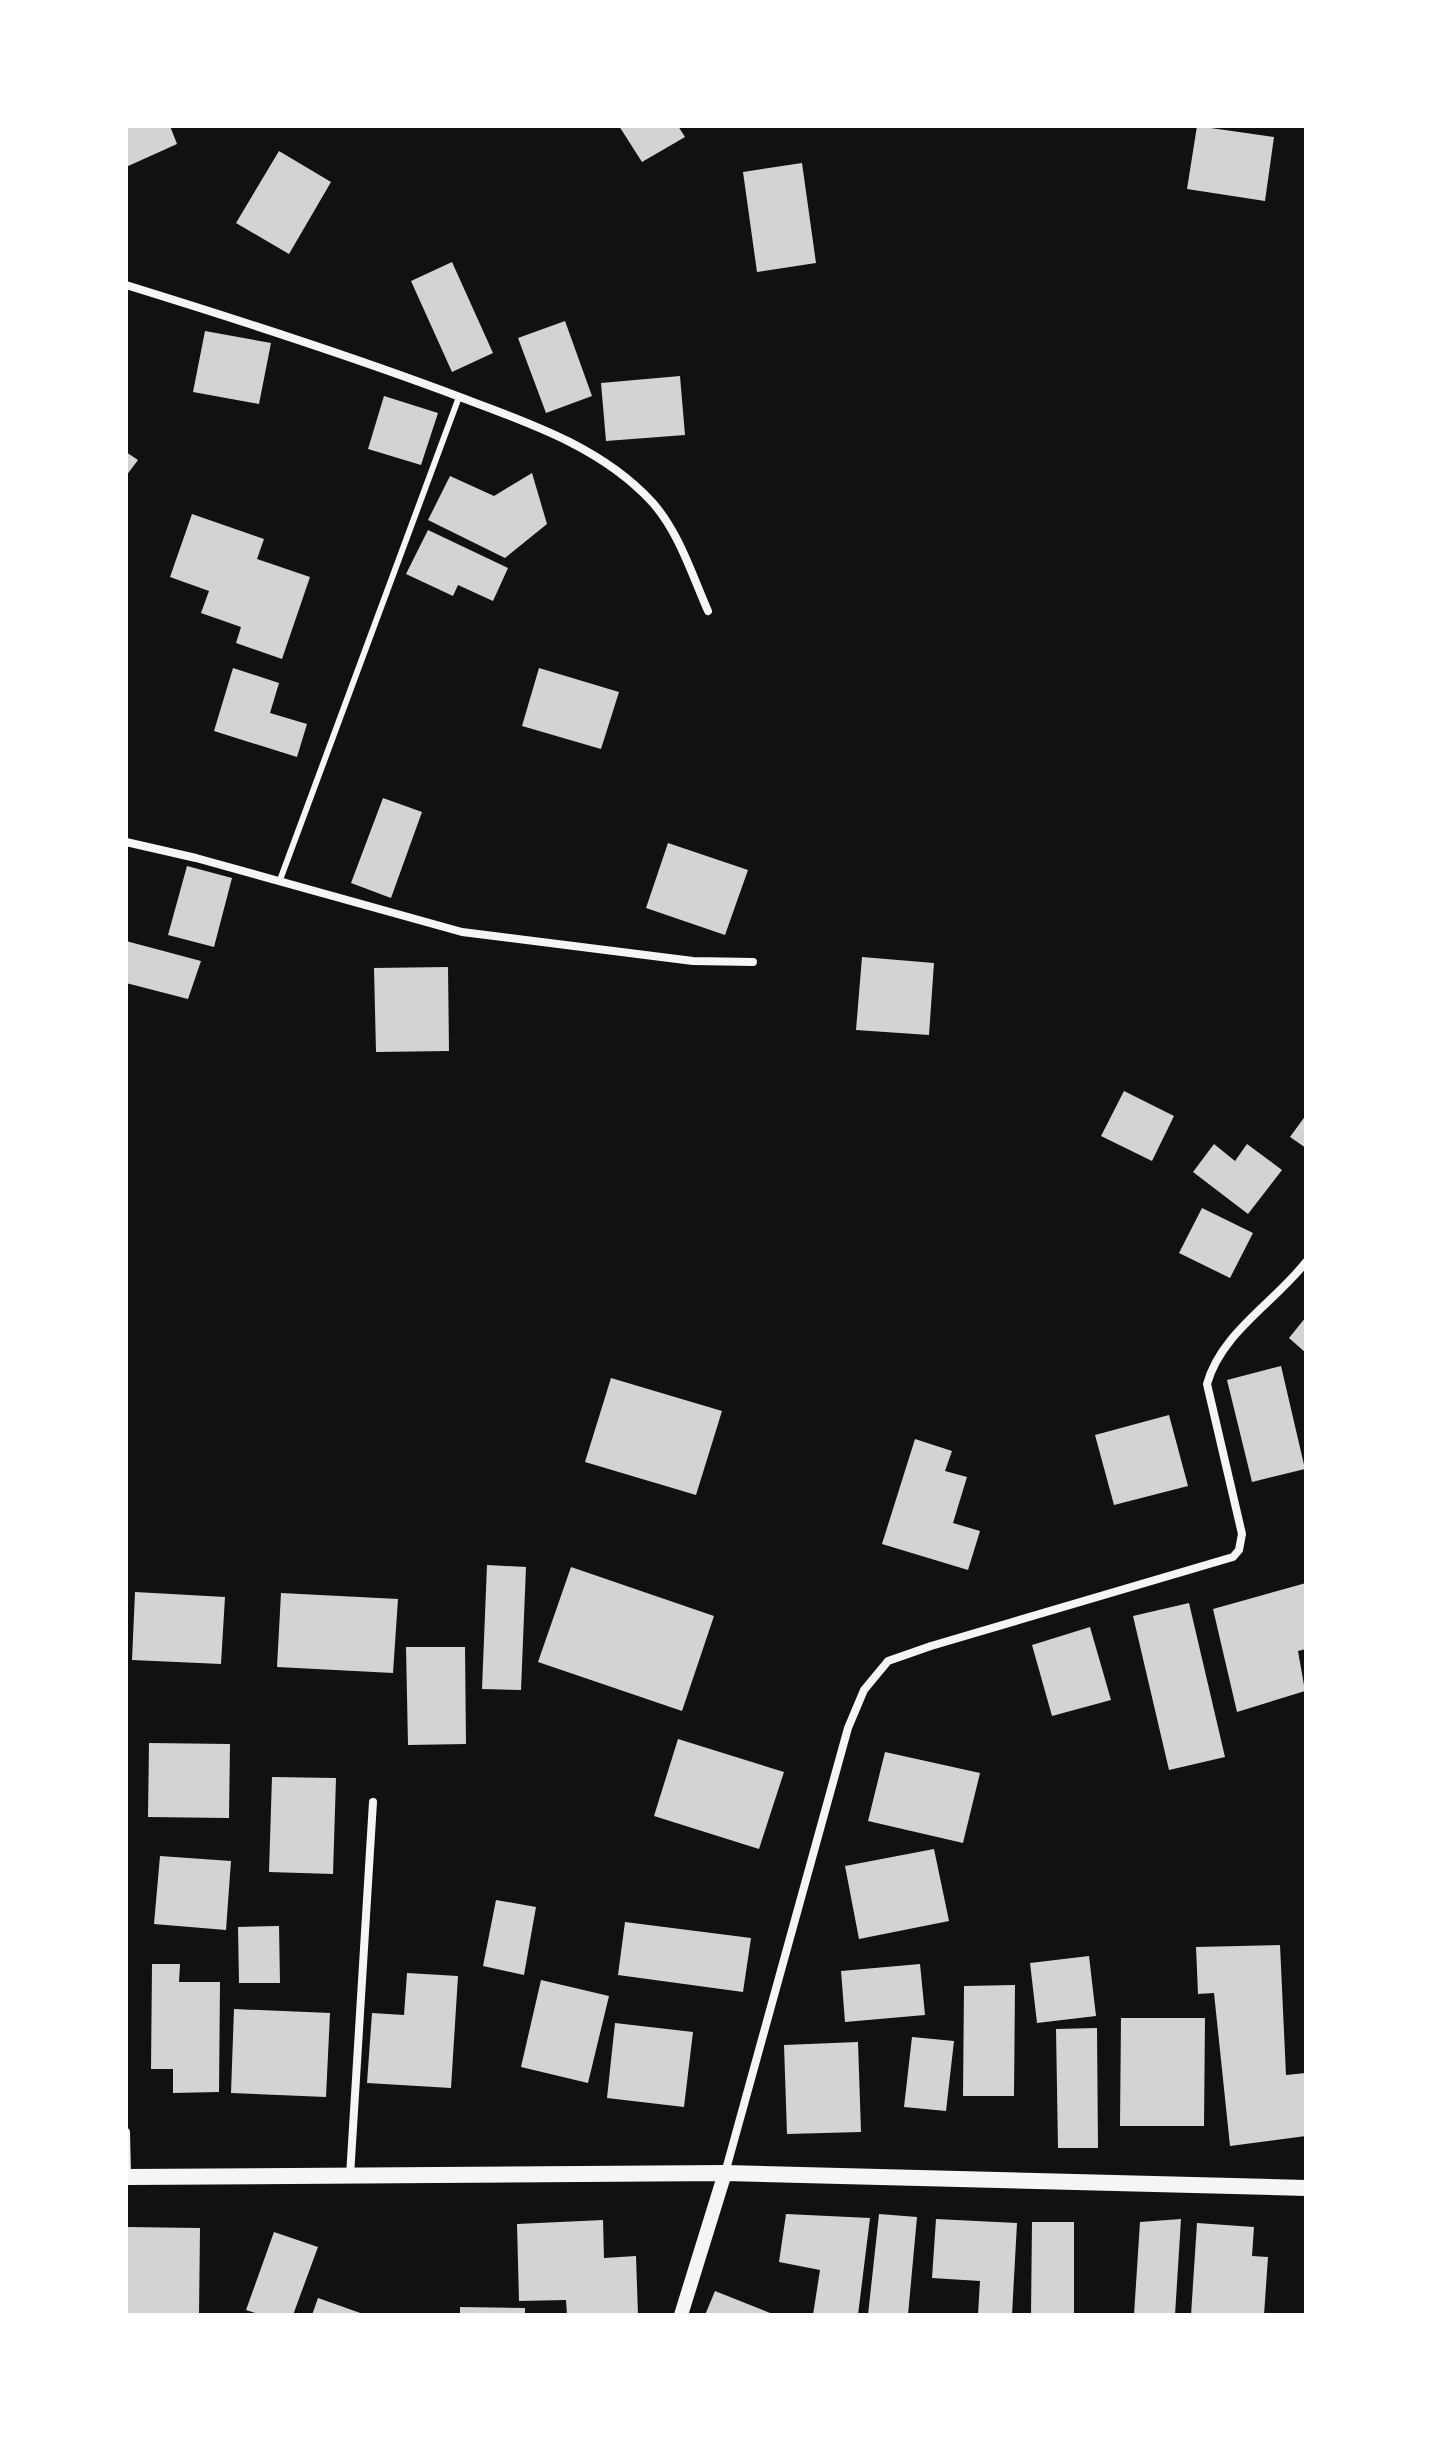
<svg xmlns="http://www.w3.org/2000/svg" width="1432" height="2441" font-family="Lato,sans-serif">
<rect width="100%" height="100%" fill="#111"/>
<path fill="#d3d3d3" d="M 126,126 L 170,126 L 177,144 L 126,167 Z
M 619,126 L 678,126 L 685,137 L 642,162 Z
M 1197,126 L 1274,137 L 1265,201 L 1187,189 Z
M 279,151 L 331,182 L 289,254 L 236,223 Z
M 802,163 L 816,263 L 757,272 L 743,172 Z
M 452,262 L 493,353 L 452,372 L 411,281 Z
M 565,321 L 592,396 L 546,413 L 518,338 Z
M 205,331 L 271,343 L 259,404 L 193,392 Z
M 680,376 L 685,435 L 606,441 L 601,383 Z
M 384,396 L 438,413 L 421,465 L 368,449 Z
M 126,452 L 138,460 L 126,476 Z
M 532,473 L 547,524 L 505,558 L 428,520 L 450,476 L 494,496 Z
M 192,514 L 264,539 L 257,559 L 310,577 L 282,659 L 236,643 L 241,627 L 201,613 L 209,591 L 170,577 Z
M 428,530 L 508,568 L 493,601 L 458,585 L 453,596 L 406,574 Z
M 233,668 L 279,683 L 270,713 L 307,724 L 297,757 L 214,731 Z
M 539,668 L 619,692 L 601,749 L 522,726 Z
M 383,798 L 422,812 L 391,898 L 351,883 Z
M 668,843 L 748,870 L 725,935 L 646,908 Z
M 187,866 L 232,878 L 214,947 L 168,935 Z
M 126,941 L 201,961 L 188,999 L 126,983 Z
M 862,957 L 934,963 L 929,1035 L 856,1030 Z
M 448,967 L 449,1051 L 376,1052 L 374,968 Z
M 1124,1091 L 1174,1116 L 1152,1161 L 1101,1136 Z
M 1306,1115 L 1306,1148 L 1290,1137 Z
M 1214,1144 L 1235,1161 L 1247,1144 L 1282,1170 L 1248,1214 L 1193,1172 Z
M 1202,1208 L 1253,1233 L 1230,1278 L 1179,1253 Z
M 1306,1317 L 1306,1353 L 1289,1338 Z
M 1281,1366 L 1305,1469 L 1252,1482 L 1227,1380 Z
M 611,1378 L 722,1411 L 696,1495 L 585,1462 Z
M 1169,1415 L 1188,1486 L 1114,1505 L 1095,1435 Z
M 915,1439 L 952,1451 L 945,1471 L 967,1477 L 953,1523 L 980,1531 L 968,1570 L 882,1544 Z
M 487,1565 L 526,1567 L 521,1690 L 482,1689 Z
M 571,1567 L 714,1616 L 682,1711 L 538,1662 Z
M 1306,1583 L 1306,1649 L 1298,1651 L 1305,1691 L 1237,1712 L 1213,1609 Z
M 135,1592 L 225,1597 L 221,1664 L 132,1660 Z
M 281,1593 L 398,1599 L 393,1673 L 277,1667 Z
M 1189,1603 L 1225,1757 L 1169,1770 L 1133,1616 Z
M 1090,1627 L 1111,1700 L 1052,1716 L 1032,1645 Z
M 406,1647 L 465,1647 L 466,1744 L 408,1745 Z
M 678,1739 L 784,1772 L 759,1849 L 654,1816 Z
M 149,1743 L 230,1744 L 229,1818 L 148,1817 Z
M 885,1752 L 980,1773 L 963,1843 L 868,1821 Z
M 272,1777 L 336,1778 L 333,1874 L 269,1872 Z
M 934,1849 L 949,1921 L 859,1939 L 845,1866 Z
M 160,1856 L 231,1861 L 226,1930 L 154,1924 Z
M 496,1900 L 536,1907 L 524,1975 L 483,1966 Z
M 625,1922 L 751,1938 L 743,1992 L 618,1975 Z
M 279,1926 L 280,1983 L 239,1983 L 238,1927 Z
M 1280,1945 L 1286,2075 L 1306,2073 L 1306,2136 L 1230,2146 L 1214,1993 L 1198,1994 L 1196,1947 Z
M 1089,1956 L 1096,2016 L 1037,2023 L 1030,1963 Z
M 152,1964 L 180,1964 L 179,1982 L 220,1982 L 219,2092 L 173,2093 L 173,2069 L 151,2069 Z
M 920,1964 L 925,2015 L 845,2022 L 841,1971 Z
M 407,1973 L 458,1976 L 451,2088 L 367,2083 L 372,2013 L 404,2015 Z
M 541,1980 L 609,1996 L 588,2083 L 521,2067 Z
M 1015,1985 L 1014,2096 L 963,2096 L 964,1986 Z
M 234,2009 L 330,2013 L 326,2097 L 231,2093 Z
M 1121,2018 L 1205,2018 L 1204,2126 L 1120,2126 Z
M 615,2023 L 693,2032 L 684,2107 L 607,2098 Z
M 1097,2028 L 1098,2148 L 1058,2148 L 1056,2029 Z
M 912,2037 L 954,2041 L 946,2111 L 904,2107 Z
M 858,2042 L 861,2132 L 787,2134 L 784,2045 Z
M 786,2214 L 870,2218 L 858,2315 L 813,2315 L 820,2270 L 779,2262 Z
M 879,2214 L 917,2217 L 908,2315 L 868,2315 Z
M 936,2219 L 1017,2223 L 1012,2315 L 978,2315 L 980,2281 L 932,2278 Z
M 1181,2219 L 1175,2315 L 1134,2315 L 1140,2222 Z
M 603,2220 L 604,2258 L 636,2256 L 638,2315 L 567,2315 L 566,2300 L 519,2301 L 517,2224 Z
M 1032,2222 L 1074,2222 L 1074,2315 L 1031,2315 Z
M 1197,2223 L 1254,2227 L 1252,2256 L 1268,2257 L 1264,2315 L 1191,2315 Z
M 126,2227 L 200,2228 L 199,2315 L 126,2315 Z
M 274,2232 L 318,2247 L 293,2315 L 261,2315 L 246,2310 Z
M 715,2291 L 775,2315 L 705,2315 Z
M 318,2298 L 366,2315 L 312,2315 Z
M 460,2307 L 525,2308 L 525,2315 L 460,2315 Z"/>
<g fill="none" stroke-linecap="round" stroke-linejoin="round">
<path stroke="#f5f5f5" stroke-width="6" d="M 280,880 L 459,397"/>
<path stroke="#f5f5f5" stroke-width="8" d="M 126,285 C 233,318 339,352 444,391 C 517,419 598,443 652,502 C 679,532 692,575 708,611
M 126,842 L 196,858 L 462,932 L 693,961 L 753,962
M 126,2132 L 127,2177
M 725,2173 L 848,1728 L 864,1690 L 888,1661 L 931,1646 L 1233,1557 L 1239,1550 L 1242,1534 L 1207,1384 C 1221,1333 1274,1303 1306,1262
M 350,2176 L 373,1802"/>
<path stroke="#f5f5f5" stroke-width="14" d="M 681,2315 L 725,2173"/>
<path stroke="#f5f5f5" stroke-width="16" d="M 126,2177 L 725,2173 L 1306,2188"/>
</g>
<rect width="1432" height="2441" fill="none" stroke="#ffffff" stroke-width="256"/>
</svg>
